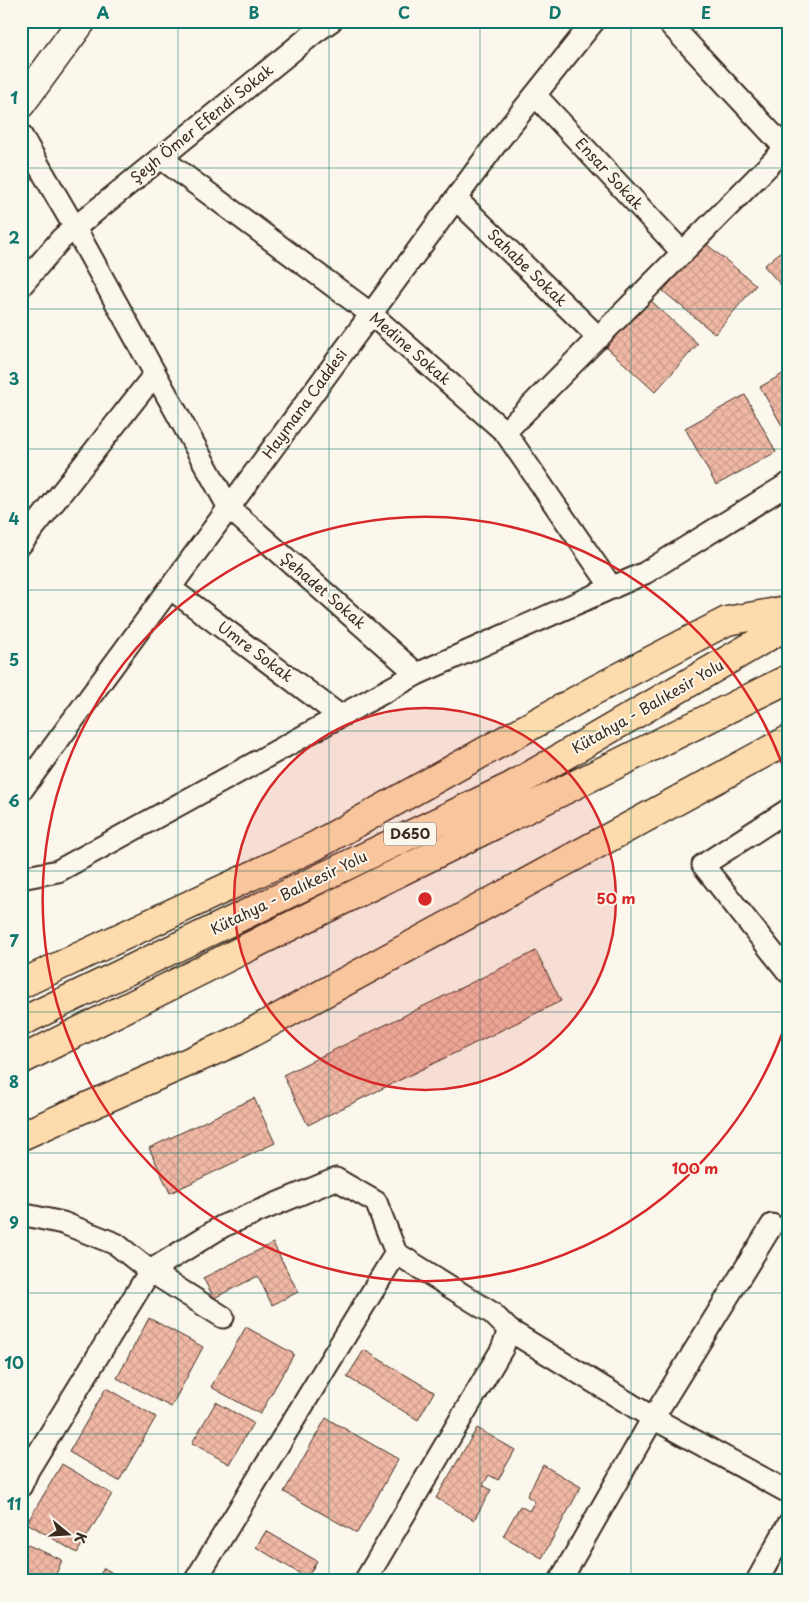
<svg xmlns="http://www.w3.org/2000/svg" width="809" height="1602" font-family="'Playpen Sans',sans-serif">
<defs>
<pattern id="building-cross-hatch" width="8" height="8" patternUnits="userSpaceOnUse" patternTransform="scale(1.25)"><rect width="8" height="8" fill="#f0b8a5"/><path d="M0 0l8 8M0 8l8-8" fill="none" stroke="#cf9e8e"/></pattern>
</defs>
<rect width="100%" height="100%" fill="#fbf7ec"/>
<filter id="ink" filterUnits="userSpaceOnUse"><feTurbulence type="fractalNoise" baseFrequency=".02" numOctaves="2"/><feDisplacementMap in="SourceGraphic" scale="10" xChannelSelector="R" yChannelSelector="G"/><feConvolveMatrix kernelMatrix="1 2 1 2 8 2 1 2 1" color-interpolation-filters="sRGB"/></filter>
<g filter="url(#ink)">
<path fill="url(#building-cross-hatch)" stroke="#3b2a1e" d="M 704,242 L 756,285 L 715,334 L 663,291 Z
M 788,245 L 788,293 L 764,266 Z
M 648,298 L 698,344 L 655,392 L 605,346 Z
M 788,371 L 788,436 L 760,387 Z
M 745,395 L 776,452 L 716,485 L 685,428 Z
M 536,951 L 561,1001 L 308,1125 L 283,1075 Z
M 254,1098 L 275,1143 L 170,1193 L 149,1148 Z
M 273,1243 L 298,1292 L 272,1305 L 258,1276 L 214,1298 L 203,1278 Z
M 149,1318 L 203,1347 L 171,1407 L 117,1378 Z
M 246,1327 L 294,1354 L 260,1414 L 211,1387 Z
M 364,1350 L 434,1392 L 418,1420 L 347,1377 Z
M 106,1388 L 156,1417 L 119,1481 L 69,1452 Z
M 216,1402 L 253,1423 L 229,1464 L 192,1443 Z
M 326,1418 L 398,1459 L 357,1533 L 284,1492 Z
M 477,1428 L 515,1450 L 498,1480 L 489,1475 L 483,1485 L 491,1490 L 474,1520 L 436,1498 Z
M 62,1464 L 112,1494 L 77,1553 L 27,1523 Z
M 543,1465 L 581,1487 L 542,1558 L 503,1536 L 520,1506 L 529,1511 L 535,1501 L 527,1496 Z
M 266,1531 L 317,1561 L 307,1578 L 256,1547 Z
M 21,1542 L 62,1560 L 53,1581 L 21,1581 Z
M 104,1568 L 126,1581 L 96,1581 Z"/>
<g fill="none" stroke-linecap="round" stroke-linejoin="round">
<g stroke="#3b2a1e" stroke-width="25">
<path id="street" d="M 667,21 L 788,151
M 535,95 L 683,253
M 21,135 L 75,228 L 229,508 L 417,674
M 161,158 L 371,314 L 505,432 L 612,588
M 456,199 L 599,338
M 21,286 L 61,239 L 314,33 L 331,21
M 505,432 L 788,146
M 21,544 L 155,374
M 170,588 L 340,716
M 21,791 L 495,145 L 594,21
M 788,810 L 703,865 L 788,972
M 21,878 L 58,871 L 417,674 L 645,573 L 788,484
M 21,1214 L 63,1223 L 116,1244 L 150,1271 L 223,1317
M 509,1330 L 653,1418 L 788,1492
M 21,1486 L 28,1470 L 150,1271 L 223,1226 L 336,1179 L 376,1202 L 396,1253 L 492,1313 L 509,1330 L 502,1349 L 365,1581
M 195,1581 L 396,1253
M 560,1581 L 653,1418 L 772,1225
M 757,1581 L 788,1525"/>
</g>
<g stroke="#3b2a1e" stroke-width="31">
<path id="secondary" d="M 21,104 L 82,21"/>
</g>
<g stroke="#3b2a1e" stroke-width="31">
<path id="highway" d="M 21,984 L 315,846 L 595,690 L 727,621 L 788,610
M 21,1022 L 512,786 L 788,625
M 21,1060 L 788,679
M 21,1136 L 236,1041 L 788,740"/>
</g>
<use href="#street" stroke="#fbf7ec" stroke-width="21"/>
<use href="#secondary" stroke="#fbf7ec" stroke-width="28"/>
<use href="#highway" stroke="#fedbac" stroke-width="28"/>
</g>
</g>
<path fill="none" stroke="#0f766e" stroke-width="1" stroke-opacity="0.55" d="M 178,21 L 178,1581M 329,21 L 329,1581M 480,21 L 480,1581M 631,21 L 631,1581M 21,168 L 788,168M 21,309 L 788,309M 21,449 L 788,449M 21,590 L 788,590M 21,731 L 788,731M 21,871 L 788,871M 21,1012 L 788,1012M 21,1153 L 788,1153M 21,1293 L 788,1293M 21,1434 L 788,1434"/>
<circle cx="425" cy="899" r="191" fill="#d62828" fill-opacity=".12"/>
<g fill="none" stroke="#d62828" stroke-width="2.5">
<circle cx="425" cy="899" r="191"/>
<path d="M787 1020A382 382 0 1 1 787 778"/>
</g>
<g text-anchor="middle" stroke-width="4" stroke-linejoin="round" paint-order="stroke">
<rect fill="#fbf7ec" stroke="#75685c" stroke-width="1" x="384" y="822.5" width="52" height="23" rx="4"/>
<g font-size="14" font-weight="bold" fill="#3b2a1e">
<text x="410" y="839">D650</text>
</g>
<g font-size="15" fill="#3b2a1e" stroke="#fbf7ec">
<text transform="translate(202 124) rotate(-39)" y="5">Şeyh Ömer Efendi Sokak</text>
<text transform="translate(609 174) rotate(47)" y="5">Ensar Sokak</text>
<text transform="translate(527 268) rotate(44)" y="5">Sahabe Sokak</text>
<text transform="translate(410 349) rotate(41)" y="5">Medine Sokak</text>
<text transform="translate(305 404) rotate(-54)" y="5">Haymana Caddesi</text>
<text transform="translate(323 591) rotate(41)" y="5">Şehadet Sokak</text>
<text transform="translate(255 652) rotate(37)" y="5">Umre Sokak</text>
<text transform="translate(648 707) rotate(-30)" y="5">Kütahya - Balıkesir Yolu</text>
<text transform="translate(289 893) rotate(-26)" y="5">Kütahya - Balıkesir Yolu</text>
</g>
</g>
<circle cx="425" cy="899" r="8" fill="#d62828" stroke="#fbf7ec" stroke-width="2.5"/>
<g font-size="15" text-anchor="middle" font-weight="bold" fill="#d62828" stroke="#fbf7ec" stroke-width="4" stroke-linejoin="round" paint-order="stroke">
<text x="616" y="904">50 m</text>
<text x="695" y="1174">100 m</text>
</g>
<rect width="809" height="1602" fill="none" stroke="#fbf7ec" stroke-width="55"/>
<g transform="translate(68 1534) rotate(108)" stroke="#fbf7ec" stroke-width="4" paint-order="stroke">
<path d="M0-4L9 19L0 12L-9 19Z" fill="#3b2a1e"/>
<text y="-8" font-size="14" font-weight="bold" text-anchor="middle" fill="#3b2a1e">K</text>
</g>
<rect x="28" y="28" width="754" height="1546" fill="none" stroke="#0f766e" stroke-width="2"/>
<g font-size="16" text-anchor="middle" font-weight="bold" fill="#0f766e">
<text x="103" y="19">A</text>
<text x="254" y="19">B</text>
<text x="404" y="19">C</text>
<text x="555" y="19">D</text>
<text x="706" y="19">E</text>
<text x="14" y="104">1</text>
<text x="14" y="244">2</text>
<text x="14" y="385">3</text>
<text x="14" y="525">4</text>
<text x="14" y="666">5</text>
<text x="14" y="807">6</text>
<text x="14" y="947">7</text>
<text x="14" y="1088">8</text>
<text x="14" y="1229">9</text>
<text x="14" y="1369">10</text>
<text x="14" y="1510">11</text>
</g>
</svg>
